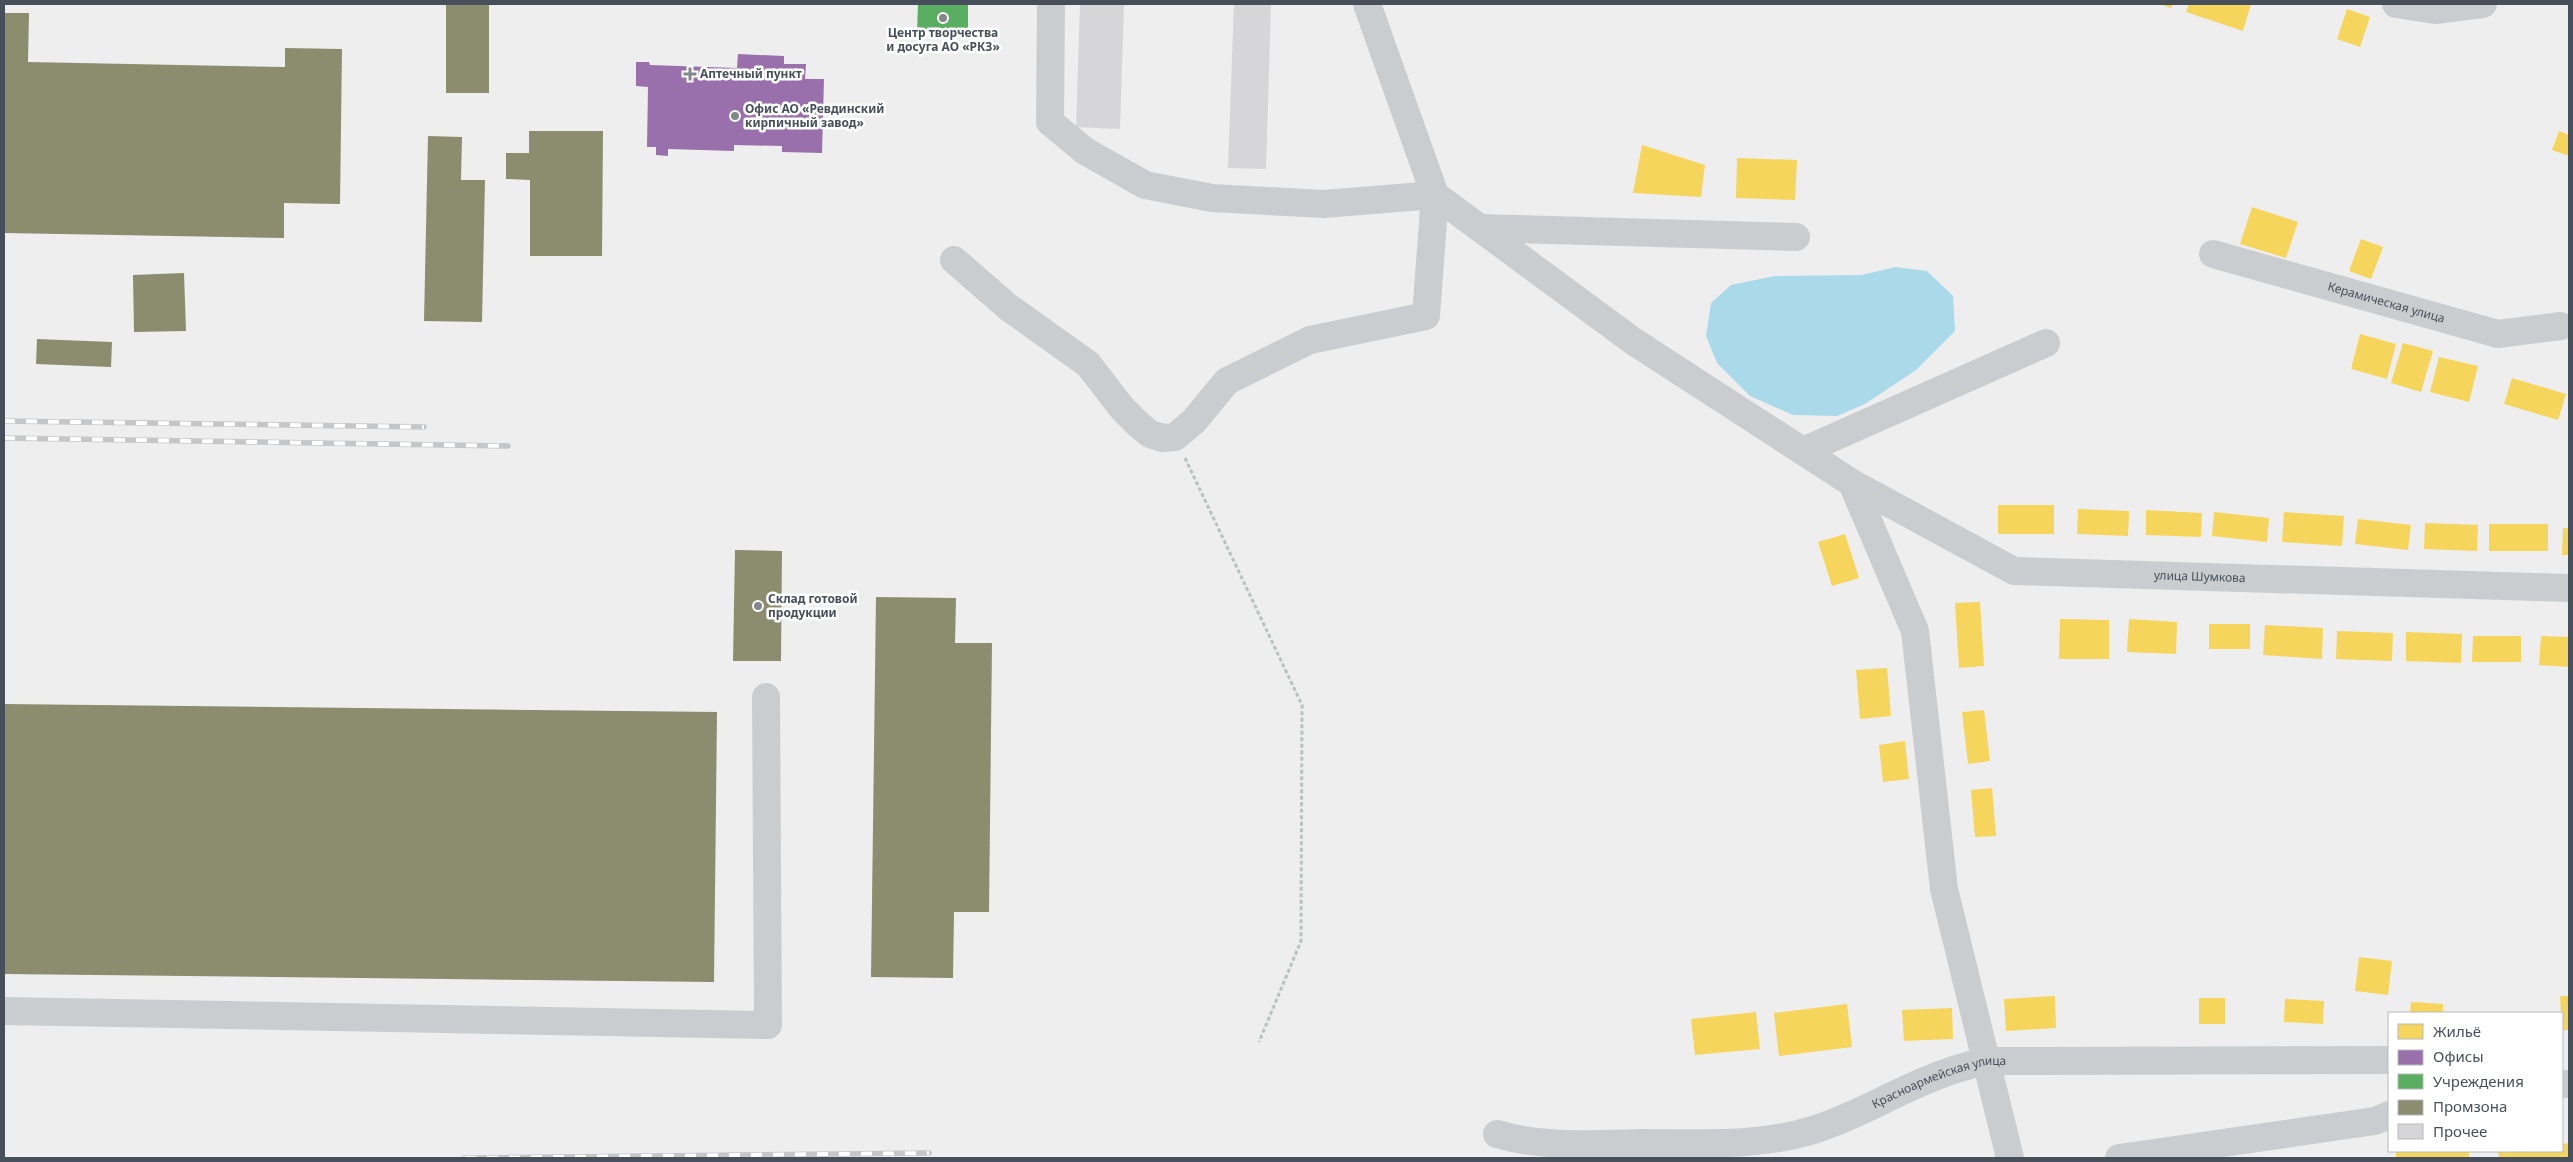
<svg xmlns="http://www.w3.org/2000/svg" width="2573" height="1162" font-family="'Noto Sans',sans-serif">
<rect width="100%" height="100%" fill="#efeeee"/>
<path fill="#aad9e9" d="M 1895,267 L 1927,271 L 1953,296 L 1955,331 L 1916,370 L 1865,404 L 1837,416 L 1793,415 L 1750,396 L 1717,363 L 1706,336 L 1711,303 L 1731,285 L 1775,276 L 1862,275 Z"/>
<path fill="#f6d55c" d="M 2159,4 L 2173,4 L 2171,8 Z
M 2189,4 L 2251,4 L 2243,31 L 2186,12 Z
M 2347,9 L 2370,17 L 2360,47 L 2337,39 Z
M 2559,131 L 2569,135 L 2569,156 L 2552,150 Z
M 1642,145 L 1705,165 L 1701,197 L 1633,193 Z
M 1737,158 L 1797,160 L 1795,200 L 1736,198 Z
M 2252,207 L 2298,222 L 2286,258 L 2240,244 Z
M 2361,239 L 2383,247 L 2371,279 L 2349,271 Z
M 2360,334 L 2396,344 L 2387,379 L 2351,369 Z
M 2403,343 L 2433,351 L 2421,392 L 2391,383 Z
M 2439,357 L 2478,366 L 2469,402 L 2430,392 Z
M 2512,378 L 2566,394 L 2558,420 L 2504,404 Z
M 1998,505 L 2054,505 L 2054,534 L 1998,534 Z
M 2078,509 L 2129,511 L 2128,536 L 2077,534 Z
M 2146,510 L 2202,513 L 2201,537 L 2146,535 Z
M 2214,512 L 2269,518 L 2267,542 L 2212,536 Z
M 2284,512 L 2344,516 L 2342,546 L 2282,542 Z
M 2358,519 L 2411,525 L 2408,550 L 2355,544 Z
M 2425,523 L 2478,525 L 2477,551 L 2424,549 Z
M 2489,524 L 2548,524 L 2548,551 L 2489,551 Z
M 2563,528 L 2569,528 L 2569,555 L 2562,555 Z
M 1845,534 L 1859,578 L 1832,586 L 1818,542 Z
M 1980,602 L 1984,666 L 1959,668 L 1955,603 Z
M 2060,619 L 2109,620 L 2109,659 L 2059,659 Z
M 2129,619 L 2177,622 L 2176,654 L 2127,652 Z
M 2209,624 L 2250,624 L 2250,649 L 2209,649 Z
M 2265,625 L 2323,628 L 2322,659 L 2263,655 Z
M 2337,631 L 2393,633 L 2392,661 L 2336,659 Z
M 2406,632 L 2462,634 L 2461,663 L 2406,661 Z
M 2473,636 L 2521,636 L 2521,662 L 2472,662 Z
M 2541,636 L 2569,637 L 2569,667 L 2539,665 Z
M 1887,668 L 1891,716 L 1860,719 L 1856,670 Z
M 1984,710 L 1990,761 L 1968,764 L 1962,712 Z
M 1905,741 L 1909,779 L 1883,782 L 1879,745 Z
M 1992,788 L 1996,836 L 1975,837 L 1971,790 Z
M 2359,957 L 2392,961 L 2388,995 L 2355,991 Z
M 2055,996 L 2056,1028 L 2006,1031 L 2004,999 Z
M 2560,996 L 2569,996 L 2569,1030 L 2562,1030 Z
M 2199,998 L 2225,998 L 2225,1024 L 2199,1024 Z
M 2285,999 L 2324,1001 L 2323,1024 L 2284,1022 Z
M 2411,1002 L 2443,1004 L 2443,1013 L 2410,1013 Z
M 1847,1004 L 1852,1047 L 1779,1056 L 1774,1013 Z
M 1952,1008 L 1953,1039 L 1904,1041 L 1902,1010 Z
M 1756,1012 L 1760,1049 L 1695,1055 L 1691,1019 Z
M 2569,1143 L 2569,1158 L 2499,1158 L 2498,1151 L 2562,1151 L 2562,1144 Z
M 2469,1151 L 2469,1158 L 2396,1158 L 2396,1152 Z"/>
<path fill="#9970ab" d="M 738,54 L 784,56 L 784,64 L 806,64 L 805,79 L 824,79 L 822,153 L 782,152 L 782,146 L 734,145 L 734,151 L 668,149 L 668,156 L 656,155 L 656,147 L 647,147 L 648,87 L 636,86 L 636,62 L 649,62 L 650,65 L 737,68 Z"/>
<path fill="#5aae61" d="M 918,4 L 968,4 L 968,34 L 917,33 Z"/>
<path fill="#8c8c6e" d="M 446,4 L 489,4 L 489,93 L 446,93 Z
M 4,13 L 29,13 L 28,62 L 285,67 L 285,48 L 342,49 L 340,204 L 284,203 L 284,238 L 4,233 Z
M 529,131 L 603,131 L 602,256 L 530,256 L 530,180 L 506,179 L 506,153 L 529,153 Z
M 428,136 L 462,137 L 461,180 L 485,180 L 482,322 L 424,321 Z
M 184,273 L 186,331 L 134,332 L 133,275 Z
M 37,339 L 112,342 L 111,367 L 36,364 Z
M 735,550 L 782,551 L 781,661 L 733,661 Z
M 876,597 L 956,598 L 955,643 L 992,643 L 989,912 L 954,912 L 953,978 L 871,977 Z
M 4,704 L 717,712 L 714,982 L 4,974 Z"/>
<path fill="#d6d6d8" d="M 1080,4 L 1124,4 L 1120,129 L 1076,127 Z
M 1234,4 L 1271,4 L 1266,169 L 1228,168 Z"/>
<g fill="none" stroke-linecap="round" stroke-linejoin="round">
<path stroke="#b8c3bf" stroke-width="3" stroke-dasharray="4 2.5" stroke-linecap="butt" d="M 1185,458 L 1302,705 L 1301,941 L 1259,1042"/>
<g stroke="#cacdcf" stroke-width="28">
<path id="s1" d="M 1367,4 L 1435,195 L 1633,341 L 1852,483 L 2014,571 L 2569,588"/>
<path d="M 2396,4 L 2435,10 L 2483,4"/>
<path d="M 1480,228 L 1796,237"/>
<path id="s2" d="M 2213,254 L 2498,334 L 2561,326"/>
<path d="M 954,260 L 1008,307 L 1088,364 L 1122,408 L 1138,424 L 1150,434 L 1163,438 L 1175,437 L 1194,421 L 1227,381 L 1310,340 L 1426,316 L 1435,195 L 1324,204 L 1212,198 L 1145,185 L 1085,151 L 1050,122 L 1051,4"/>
<path d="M 1803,451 L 2046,343"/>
<path d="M 1852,483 L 1915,631 L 1944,889 L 2010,1158"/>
<path d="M 4,1011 L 768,1025 L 766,697"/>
<path d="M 2562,1084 L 2569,1084"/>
<path id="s3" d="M 1497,1134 C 1544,1148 1594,1144 1643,1143 C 1700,1143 1758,1147 1813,1130 C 1859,1116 1899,1089 1945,1073 C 1958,1068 1971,1065 1985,1061 L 2389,1060"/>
<path d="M 2119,1158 L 2375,1121 L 2389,1115"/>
</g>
<g stroke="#c4c6c8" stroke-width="5.5">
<path id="rail" d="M 4,421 L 424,427
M 4,438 L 508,446
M 465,1158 L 929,1153"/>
</g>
<use href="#rail" stroke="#fff" stroke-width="4" stroke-dasharray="11" stroke-linecap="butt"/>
</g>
<g fill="#82878e" stroke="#fff" stroke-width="2">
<circle cx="943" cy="18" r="5"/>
<path d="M687.5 66.5h5v5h5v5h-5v5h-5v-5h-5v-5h5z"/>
<circle cx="735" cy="116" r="5"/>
<circle cx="758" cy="606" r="5"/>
</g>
<g text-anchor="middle" stroke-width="5" stroke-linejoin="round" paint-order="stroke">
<g font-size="12" font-weight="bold" fill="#47505a" stroke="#fff" text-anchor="start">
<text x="943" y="37" text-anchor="middle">Центр творчества<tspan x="943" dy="14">и досуга АО «РКЗ»</tspan></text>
<text x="700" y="78">Аптечный пункт</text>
<text x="745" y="113">Офис АО «Ревдинский<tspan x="745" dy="14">кирпичный завод»</tspan></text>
<text x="768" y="603">Склад готовой<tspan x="768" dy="14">продукции</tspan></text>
</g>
<g font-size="12" fill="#47505a" stroke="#fff">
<text dy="4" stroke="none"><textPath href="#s2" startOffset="180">Керамическая улица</textPath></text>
<text dy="4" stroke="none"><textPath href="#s1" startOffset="1080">улица Шумкова</textPath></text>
<text dy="4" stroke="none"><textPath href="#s3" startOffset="454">Красноармейская улица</textPath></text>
</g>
</g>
<rect width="2573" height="1162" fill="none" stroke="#47505a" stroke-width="10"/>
<rect x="2388" y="1012" width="175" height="140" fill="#ffffff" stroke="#b5b9bd"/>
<rect x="2398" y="1024" width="25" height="15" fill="#f6d55c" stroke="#b5b9bd"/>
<text x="2433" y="1037" font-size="15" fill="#47505a">Жильё</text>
<rect x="2398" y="1050" width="25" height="15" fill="#9970ab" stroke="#b5b9bd"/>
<text x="2433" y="1062" font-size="15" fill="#47505a">Офисы</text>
<rect x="2398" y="1074" width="25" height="15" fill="#5aae61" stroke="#b5b9bd"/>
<text x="2433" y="1087" font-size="15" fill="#47505a">Учреждения</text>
<rect x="2398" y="1100" width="25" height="15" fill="#8c8c6e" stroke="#b5b9bd"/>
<text x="2433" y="1112" font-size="15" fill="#47505a">Промзона</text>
<rect x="2398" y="1124" width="25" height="15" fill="#d6d6d8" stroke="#b5b9bd"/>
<text x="2433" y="1137" font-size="15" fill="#47505a">Прочее</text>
</svg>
